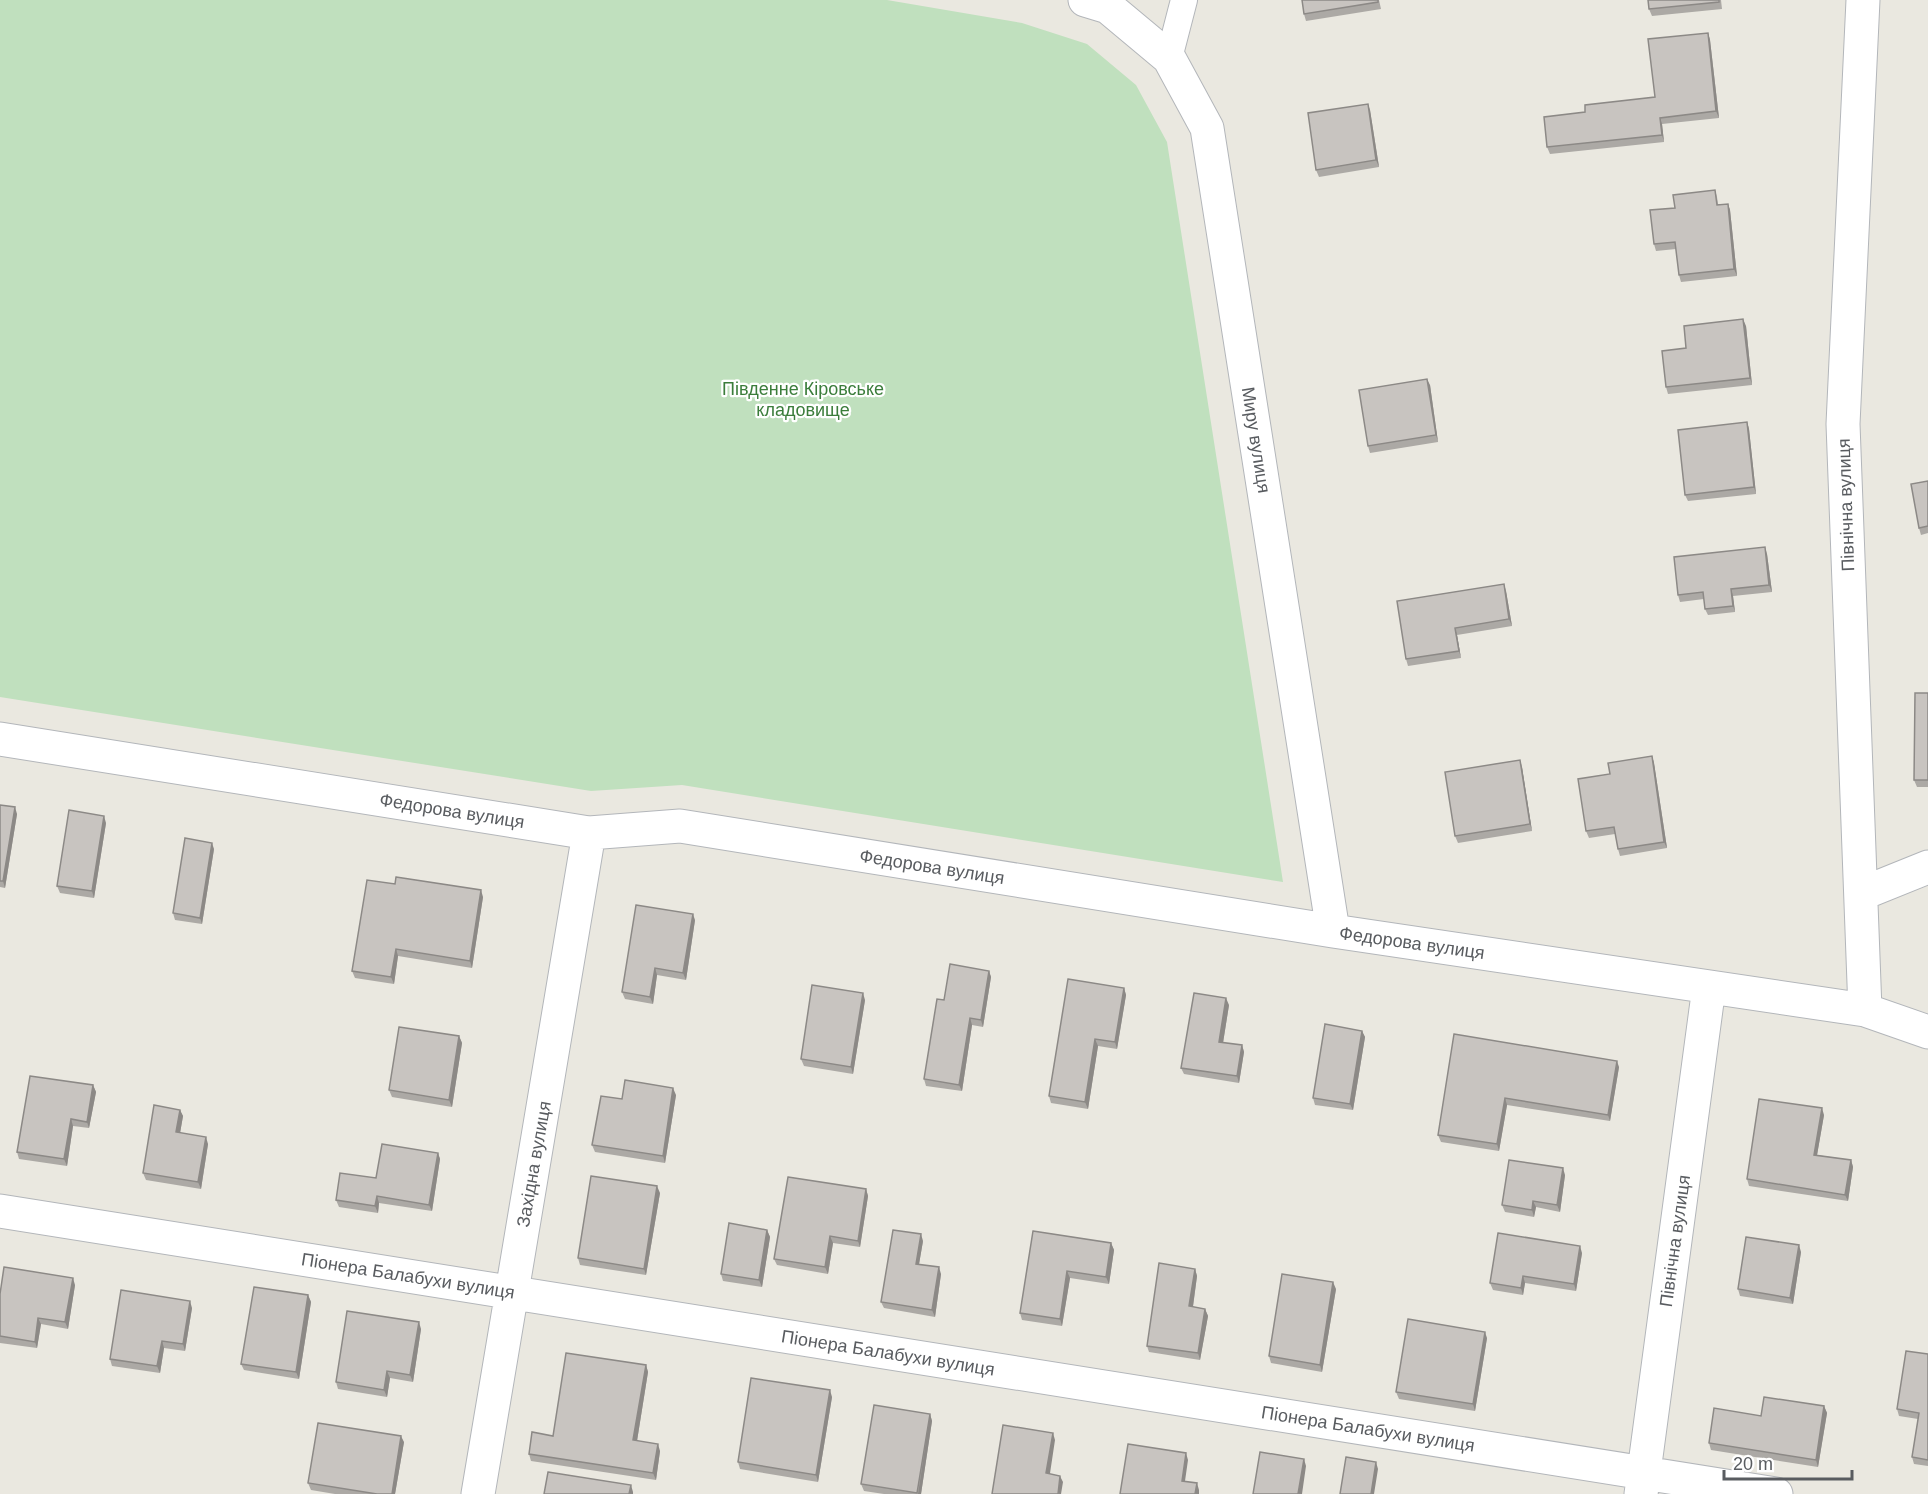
<svg xmlns="http://www.w3.org/2000/svg" width="1928" height="1494" font-family="Arial,sans-serif">
<rect width="100%" height="100%" fill="#eae8e0"/>
<path fill="#c0e0be" d="M 0,0 L 887,0 L 1022,23 L 1087,44 L 1136,85 L 1167,142 L 1283,882 L 682,785 L 591,791 L 0,697 Z"/>
<g fill="none" stroke-linecap="round" stroke-linejoin="round">
<g stroke="#b3b6ba" stroke-width="28">
<path id="lane" d="M 1169,58 L 1184,0"/>
</g>
<g stroke="#b3b6ba" stroke-width="35">
<path id="street" d="M 1085,0 L 1108,7 L 1169,58 L 1207,128 L 1333,931
M 1863,0 L 1843,424 L 1865,1010
M 0,739 L 589,833 L 680,826 L 1333,931 L 1865,1010 L 1928,1032
M 1861,894 L 1928,867
M 0,1211 L 1776,1494
M 478,1494 L 589,833
M 1641,1494 L 1709,987"/>
</g>
<use href="#lane" stroke="#fff" stroke-width="26"/>
<use href="#street" stroke="#fff" stroke-width="33"/>
</g>
<path fill="#aca9a5" d="M 1379,0 L 1381,9 L 1306,21 L 1304,14 Z
M 1648,0 L 1721,0 L 1722,9 L 1652,16 L 1649,9 Z
M 1708,33 L 1710,40 L 1719,118 L 1662,124 L 1664,142 L 1550,154 L 1547,147 L 1585,112 L 1655,97 Z
M 1370,110 L 1379,167 L 1319,177 L 1316,170 Z
M 1715,190 L 1717,197 L 1718,204 L 1728,204 L 1730,210 L 1737,276 L 1681,282 L 1679,275 L 1676,249 L 1656,251 L 1654,244 L 1675,208 Z
M 1746,326 L 1752,385 L 1668,394 L 1666,387 L 1686,348 Z
M 1430,385 L 1438,442 L 1370,453 L 1368,446 Z
M 1747,422 L 1749,429 L 1756,494 L 1688,501 L 1685,495 Z
M 1928,481 L 1928,533 L 1921,535 L 1919,528 Z
M 1767,554 L 1772,592 L 1733,596 L 1735,612 L 1708,615 L 1705,609 L 1704,599 L 1680,602 L 1678,595 Z
M 1506,591 L 1512,626 L 1457,635 L 1461,658 L 1408,666 L 1406,659 Z
M 1928,693 L 1928,787 L 1917,787 L 1914,780 Z
M 1652,756 L 1654,763 L 1667,848 L 1620,856 L 1618,849 L 1615,834 L 1589,838 L 1586,831 L 1610,774 Z
M 1522,767 L 1532,831 L 1458,843 L 1455,836 Z
M 0,805 L 17,814 L 5,888 L 0,887 Z
M 106,823 L 94,898 L 60,893 L 57,886 Z
M 214,849 L 202,924 L 175,920 L 173,913 Z
M 483,897 L 472,968 L 398,956 L 394,984 L 355,978 L 352,971 Z
M 695,920 L 686,980 L 657,975 L 653,1004 L 625,999 L 622,992 Z
M 989,971 L 991,977 L 983,1027 L 972,1025 L 962,1091 L 926,1086 L 924,1079 L 944,1000 Z
M 1124,988 L 1126,995 L 1117,1049 L 1098,1046 L 1088,1109 L 1051,1103 L 1049,1096 Z
M 865,1000 L 853,1074 L 804,1066 L 801,1059 Z
M 1229,1005 L 1223,1043 L 1242,1045 L 1244,1052 L 1239,1083 L 1184,1074 L 1181,1068 Z
M 1362,1031 L 1365,1037 L 1353,1110 L 1315,1105 L 1313,1098 Z
M 1454,1034 L 1619,1067 L 1610,1121 L 1507,1105 L 1499,1151 L 1441,1142 L 1438,1135 Z
M 459,1036 L 462,1043 L 452,1107 L 392,1097 L 389,1090 Z
M 93,1085 L 96,1092 L 89,1128 L 73,1126 L 67,1166 L 19,1159 L 17,1152 Z
M 676,1095 L 665,1163 L 595,1152 L 592,1145 L 622,1099 Z
M 180,1110 L 183,1116 L 180,1133 L 208,1144 L 201,1189 L 146,1180 L 143,1173 Z
M 1824,1115 L 1817,1155 L 1851,1160 L 1853,1167 L 1848,1201 L 1749,1186 L 1747,1179 Z
M 438,1153 L 440,1159 L 432,1211 L 379,1203 L 378,1213 L 339,1207 L 336,1200 L 376,1178 Z
M 1565,1175 L 1560,1212 L 1536,1207 L 1534,1217 L 1505,1212 L 1502,1205 Z
M 866,1189 L 868,1196 L 860,1247 L 833,1243 L 828,1274 L 777,1265 L 774,1259 Z
M 660,1193 L 646,1275 L 580,1265 L 578,1258 Z
M 767,1230 L 770,1237 L 762,1287 L 723,1281 L 721,1274 Z
M 1033,1231 L 1111,1243 L 1114,1250 L 1109,1284 L 1070,1278 L 1062,1326 L 1022,1320 L 1020,1313 Z
M 923,1241 L 919,1264 L 941,1274 L 935,1317 L 884,1308 L 881,1302 Z
M 1801,1252 L 1793,1304 L 1740,1296 L 1738,1289 Z
M 1582,1253 L 1576,1291 L 1525,1283 L 1523,1295 L 1493,1290 L 1490,1283 Z
M 1195,1269 L 1197,1276 L 1193,1307 L 1205,1309 L 1208,1316 L 1200,1360 L 1149,1352 L 1147,1346 Z
M 75,1285 L 68,1329 L 41,1324 L 37,1348 L 0,1343 L 0,1294 Z
M 1336,1289 L 1322,1372 L 1271,1363 L 1269,1356 Z
M 308,1295 L 311,1302 L 299,1379 L 244,1370 L 241,1364 Z
M 192,1308 L 185,1351 L 164,1348 L 160,1373 L 112,1366 L 110,1359 Z
M 421,1329 L 413,1382 L 390,1378 L 387,1397 L 338,1389 L 336,1382 Z
M 1487,1338 L 1475,1411 L 1399,1399 L 1396,1392 Z
M 1928,1354 L 1928,1466 L 1914,1464 L 1912,1457 L 1918,1419 L 1899,1416 L 1897,1409 Z
M 646,1365 L 648,1372 L 637,1441 L 660,1451 L 656,1480 L 531,1461 L 529,1454 Z
M 832,1397 L 818,1482 L 740,1469 L 738,1462 Z
M 1824,1406 L 1827,1413 L 1818,1467 L 1711,1450 L 1709,1443 L 1761,1416 Z
M 930,1414 L 932,1421 L 921,1494 L 884,1494 L 864,1491 L 861,1484 Z
M 404,1442 L 395,1494 L 335,1494 L 311,1490 L 308,1483 Z"/>
<path fill="#8c8986" d="M 1708,33 L 1710,40 L 1719,118 L 1716,111 Z
M 1368,104 L 1370,110 L 1379,167 L 1376,160 Z
M 1660,118 L 1662,124 L 1664,142 L 1662,135 Z
M 1728,204 L 1730,210 L 1737,276 L 1734,269 Z
M 1743,319 L 1746,326 L 1752,385 L 1750,378 Z
M 1427,379 L 1430,385 L 1438,442 L 1436,435 Z
M 1747,422 L 1749,429 L 1756,494 L 1754,487 Z
M 1765,547 L 1767,554 L 1772,592 L 1769,585 Z
M 1504,584 L 1506,591 L 1512,626 L 1509,619 Z
M 1731,589 L 1733,596 L 1735,612 L 1733,606 Z
M 1455,628 L 1457,635 L 1461,658 L 1459,651 Z
M 1652,756 L 1654,763 L 1667,848 L 1664,842 Z
M 1520,760 L 1522,767 L 1532,831 L 1530,824 Z
M 15,807 L 17,814 L 5,888 L 3,881 Z
M 104,816 L 106,823 L 94,898 L 92,891 Z
M 212,843 L 214,849 L 202,924 L 200,918 Z
M 481,890 L 483,897 L 472,968 L 470,961 Z
M 693,914 L 695,920 L 686,980 L 683,973 Z
M 396,949 L 398,956 L 394,984 L 391,977 Z
M 655,968 L 657,975 L 653,1004 L 650,997 Z
M 989,971 L 991,977 L 983,1027 L 981,1020 Z
M 1124,988 L 1126,995 L 1117,1049 L 1115,1042 Z
M 863,993 L 865,1000 L 853,1074 L 851,1067 Z
M 1226,998 L 1229,1005 L 1222,1049 L 1219,1042 Z
M 970,1018 L 972,1025 L 962,1091 L 959,1085 Z
M 1362,1031 L 1365,1037 L 1353,1110 L 1350,1104 Z
M 459,1036 L 462,1043 L 452,1107 L 449,1100 Z
M 1095,1039 L 1098,1046 L 1088,1109 L 1085,1102 Z
M 1242,1045 L 1244,1052 L 1239,1083 L 1237,1076 Z
M 1617,1061 L 1619,1067 L 1610,1121 L 1608,1115 Z
M 93,1085 L 96,1092 L 89,1128 L 87,1122 Z
M 673,1088 L 676,1095 L 665,1163 L 663,1156 Z
M 1505,1098 L 1507,1105 L 1499,1151 L 1497,1144 Z
M 1822,1108 L 1824,1115 L 1816,1161 L 1814,1155 Z
M 180,1110 L 183,1116 L 179,1139 L 176,1132 Z
M 71,1119 L 73,1126 L 67,1166 L 64,1159 Z
M 206,1137 L 208,1144 L 201,1189 L 198,1182 Z
M 438,1153 L 440,1159 L 432,1211 L 429,1205 Z
M 1851,1160 L 1853,1167 L 1848,1201 L 1845,1195 Z
M 1563,1168 L 1565,1175 L 1560,1212 L 1557,1205 Z
M 657,1186 L 660,1193 L 646,1275 L 644,1269 Z
M 866,1189 L 868,1196 L 860,1247 L 858,1241 Z
M 377,1196 L 379,1203 L 378,1213 L 375,1206 Z
M 1533,1201 L 1536,1207 L 1534,1217 L 1532,1210 Z
M 767,1230 L 770,1237 L 762,1287 L 759,1280 Z
M 921,1234 L 923,1241 L 918,1270 L 916,1264 Z
M 830,1236 L 833,1243 L 828,1274 L 825,1267 Z
M 1111,1243 L 1114,1250 L 1109,1284 L 1106,1277 Z
M 1799,1245 L 1801,1252 L 1793,1304 L 1790,1298 Z
M 1580,1246 L 1582,1253 L 1576,1291 L 1574,1284 Z
M 939,1267 L 941,1274 L 935,1317 L 932,1310 Z
M 1195,1269 L 1197,1276 L 1192,1313 L 1189,1306 Z
M 1067,1271 L 1070,1278 L 1062,1326 L 1060,1319 Z
M 1523,1276 L 1525,1283 L 1523,1295 L 1521,1288 Z
M 73,1278 L 75,1285 L 68,1329 L 65,1322 Z
M 1333,1282 L 1336,1289 L 1322,1372 L 1320,1365 Z
M 308,1295 L 311,1302 L 299,1379 L 296,1372 Z
M 190,1301 L 192,1308 L 185,1351 L 183,1344 Z
M 1205,1309 L 1208,1316 L 1200,1360 L 1198,1353 Z
M 38,1318 L 41,1324 L 37,1348 L 35,1342 Z
M 419,1322 L 421,1329 L 413,1382 L 410,1375 Z
M 1485,1332 L 1487,1338 L 1475,1411 L 1473,1404 Z
M 162,1341 L 164,1348 L 160,1373 L 157,1366 Z
M 646,1365 L 648,1372 L 636,1447 L 633,1440 Z
M 387,1371 L 390,1378 L 387,1397 L 384,1390 Z
M 830,1390 L 832,1397 L 818,1482 L 816,1475 Z
M 1824,1406 L 1827,1413 L 1818,1467 L 1816,1460 Z
M 930,1414 L 932,1421 L 921,1494 L 918,1494 Z
M 1053,1433 L 1055,1440 L 1049,1480 L 1046,1473 Z
M 401,1436 L 404,1442 L 395,1494 L 392,1494 Z
M 658,1444 L 660,1451 L 656,1480 L 653,1473 Z
M 1186,1453 L 1188,1460 L 1184,1488 L 1182,1481 Z
M 1304,1459 L 1306,1466 L 1302,1494 L 1298,1494 Z
M 1376,1462 L 1378,1469 L 1374,1494 L 1371,1494 Z
M 1060,1476 L 1063,1482 L 1061,1494 L 1058,1494 Z
M 1197,1483 L 1199,1490 L 1199,1494 L 1195,1494 Z
M 631,1485 L 633,1492 L 633,1494 L 629,1494 Z"/>
<path fill="#c8c4c0" stroke="#8c8986" stroke-width="1.5" d="M 1302,0 L 1378,0 L 1378,2 L 1304,14 Z
M 1648,0 L 1719,0 L 1719,2 L 1649,9 Z
M 1708,33 L 1716,111 L 1660,118 L 1662,135 L 1547,147 L 1544,117 L 1585,112 L 1585,105 L 1655,97 L 1648,39 Z
M 1368,104 L 1376,160 L 1316,170 L 1308,113 Z
M 1715,190 L 1717,205 L 1728,204 L 1734,269 L 1679,275 L 1675,242 L 1654,244 L 1650,210 L 1675,208 L 1673,195 Z
M 1743,319 L 1750,378 L 1666,387 L 1662,351 L 1686,348 L 1684,326 Z
M 1427,379 L 1436,435 L 1368,446 L 1359,390 Z
M 1747,422 L 1754,487 L 1685,495 L 1678,430 Z
M 1928,481 L 1928,526 L 1919,528 L 1911,484 Z
M 1765,547 L 1769,585 L 1731,589 L 1733,606 L 1705,609 L 1703,592 L 1678,595 L 1674,557 Z
M 1504,584 L 1509,619 L 1455,628 L 1459,651 L 1406,659 L 1397,601 Z
M 1915,693 L 1928,693 L 1928,780 L 1914,780 Z
M 1652,756 L 1664,842 L 1618,849 L 1614,827 L 1586,831 L 1578,779 L 1610,774 L 1608,763 Z
M 1520,760 L 1530,824 L 1455,836 L 1445,772 Z
M 0,805 L 15,807 L 3,881 L 0,881 Z
M 69,810 L 104,816 L 92,891 L 57,886 Z
M 185,838 L 212,843 L 200,918 L 173,913 Z
M 396,877 L 481,890 L 470,961 L 396,949 L 391,977 L 352,971 L 367,880 L 395,884 Z
M 636,905 L 693,914 L 683,973 L 655,968 L 650,997 L 622,992 Z
M 950,964 L 989,971 L 981,1020 L 970,1018 L 959,1085 L 924,1079 L 937,999 L 944,1000 Z
M 1068,979 L 1124,988 L 1115,1042 L 1095,1039 L 1085,1102 L 1049,1096 Z
M 812,985 L 863,993 L 851,1067 L 801,1059 Z
M 1194,993 L 1226,998 L 1219,1042 L 1242,1045 L 1237,1076 L 1181,1068 Z
M 1325,1024 L 1362,1031 L 1350,1104 L 1313,1098 Z
M 399,1027 L 459,1036 L 449,1100 L 389,1090 Z
M 1454,1034 L 1617,1061 L 1608,1115 L 1505,1098 L 1497,1144 L 1438,1135 Z
M 30,1076 L 93,1085 L 87,1122 L 71,1119 L 64,1159 L 17,1152 Z
M 625,1080 L 673,1088 L 663,1156 L 592,1145 L 601,1096 L 622,1099 Z
M 1759,1099 L 1822,1108 L 1814,1155 L 1851,1160 L 1845,1195 L 1747,1179 Z
M 154,1105 L 180,1110 L 176,1132 L 206,1137 L 198,1182 L 143,1173 Z
M 382,1144 L 438,1153 L 429,1205 L 377,1196 L 375,1206 L 336,1200 L 340,1173 L 376,1178 Z
M 1509,1160 L 1563,1168 L 1557,1205 L 1533,1201 L 1532,1210 L 1502,1205 Z
M 591,1176 L 657,1186 L 644,1269 L 578,1258 Z
M 788,1177 L 866,1189 L 858,1241 L 830,1236 L 825,1267 L 774,1259 Z
M 729,1223 L 767,1230 L 759,1280 L 721,1274 Z
M 893,1230 L 921,1234 L 916,1264 L 939,1267 L 932,1310 L 881,1302 Z
M 1033,1231 L 1111,1243 L 1106,1277 L 1067,1271 L 1060,1319 L 1020,1313 Z
M 1498,1233 L 1580,1246 L 1574,1284 L 1523,1276 L 1521,1288 L 1490,1283 Z
M 1746,1237 L 1799,1245 L 1790,1298 L 1738,1289 Z
M 1159,1263 L 1195,1269 L 1189,1306 L 1205,1309 L 1198,1353 L 1147,1346 Z
M 4,1267 L 73,1278 L 65,1322 L 38,1318 L 35,1342 L 0,1336 L 0,1294 Z
M 1282,1274 L 1333,1282 L 1320,1365 L 1269,1356 Z
M 254,1287 L 308,1295 L 296,1372 L 241,1364 Z
M 121,1290 L 190,1301 L 183,1344 L 162,1341 L 157,1366 L 110,1359 Z
M 347,1311 L 419,1322 L 410,1375 L 387,1371 L 384,1390 L 336,1382 Z
M 1408,1319 L 1485,1332 L 1473,1404 L 1396,1392 Z
M 1906,1351 L 1928,1354 L 1928,1460 L 1912,1457 L 1919,1413 L 1897,1409 Z
M 566,1353 L 646,1365 L 633,1440 L 658,1444 L 653,1473 L 529,1454 L 532,1432 L 553,1436 Z
M 751,1378 L 830,1390 L 816,1475 L 738,1462 Z
M 1764,1397 L 1824,1406 L 1816,1460 L 1709,1443 L 1714,1408 L 1761,1416 Z
M 874,1405 L 930,1414 L 917,1493 L 861,1484 Z
M 318,1423 L 401,1436 L 392,1494 L 377,1494 L 308,1483 Z
M 1003,1425 L 1053,1433 L 1046,1473 L 1060,1476 L 1058,1494 L 992,1494 Z
M 1128,1444 L 1186,1453 L 1182,1481 L 1197,1483 L 1195,1494 L 1120,1494 Z
M 1260,1452 L 1304,1459 L 1298,1494 L 1253,1494 Z
M 1346,1457 L 1376,1462 L 1371,1494 L 1340,1494 Z
M 548,1472 L 631,1485 L 629,1494 L 544,1494 Z"/>
<g text-anchor="middle" stroke-width="4.5" stroke-linejoin="round" paint-order="stroke">
<g font-size="18" fill="#3b7d3b" stroke="#fff">
<text x="803" y="395">Південне Кіровське<tspan x="803" dy="21">кладовище</tspan></text>
</g>
<g font-size="18" fill="#595c60" stroke="#fff">
<text transform="translate(1256 440) rotate(81)" y="6">Миру вулиця</text>
<text transform="translate(1846 505) rotate(-92)" y="6">Північна вулиця</text>
<text transform="translate(452 811) rotate(9)" y="6">Федорова вулиця</text>
<text transform="translate(932 867) rotate(9)" y="6">Федорова вулиця</text>
<text transform="translate(1412 943) rotate(8)" y="6">Федорова вулиця</text>
<text transform="translate(534 1164) rotate(-80)" y="6">Західна вулиця</text>
<text transform="translate(1675 1241) rotate(-82)" y="6">Північна вулиця</text>
<text transform="translate(408 1276) rotate(9)" y="6">Піонера Балабухи вулиця</text>
<text transform="translate(888 1353) rotate(9)" y="6">Піонера Балабухи вулиця</text>
<text transform="translate(1368 1429) rotate(9)" y="6">Піонера Балабухи вулиця</text>
</g>
</g>
<path d="M1724 1470v9h128v-9" fill="none" stroke="#595c60" stroke-width="3"/>
<text x="1733" y="1470" font-size="18" fill="#595c60" stroke="#ffffff" stroke-width="4.5" paint-order="stroke">20 m</text>
</svg>
